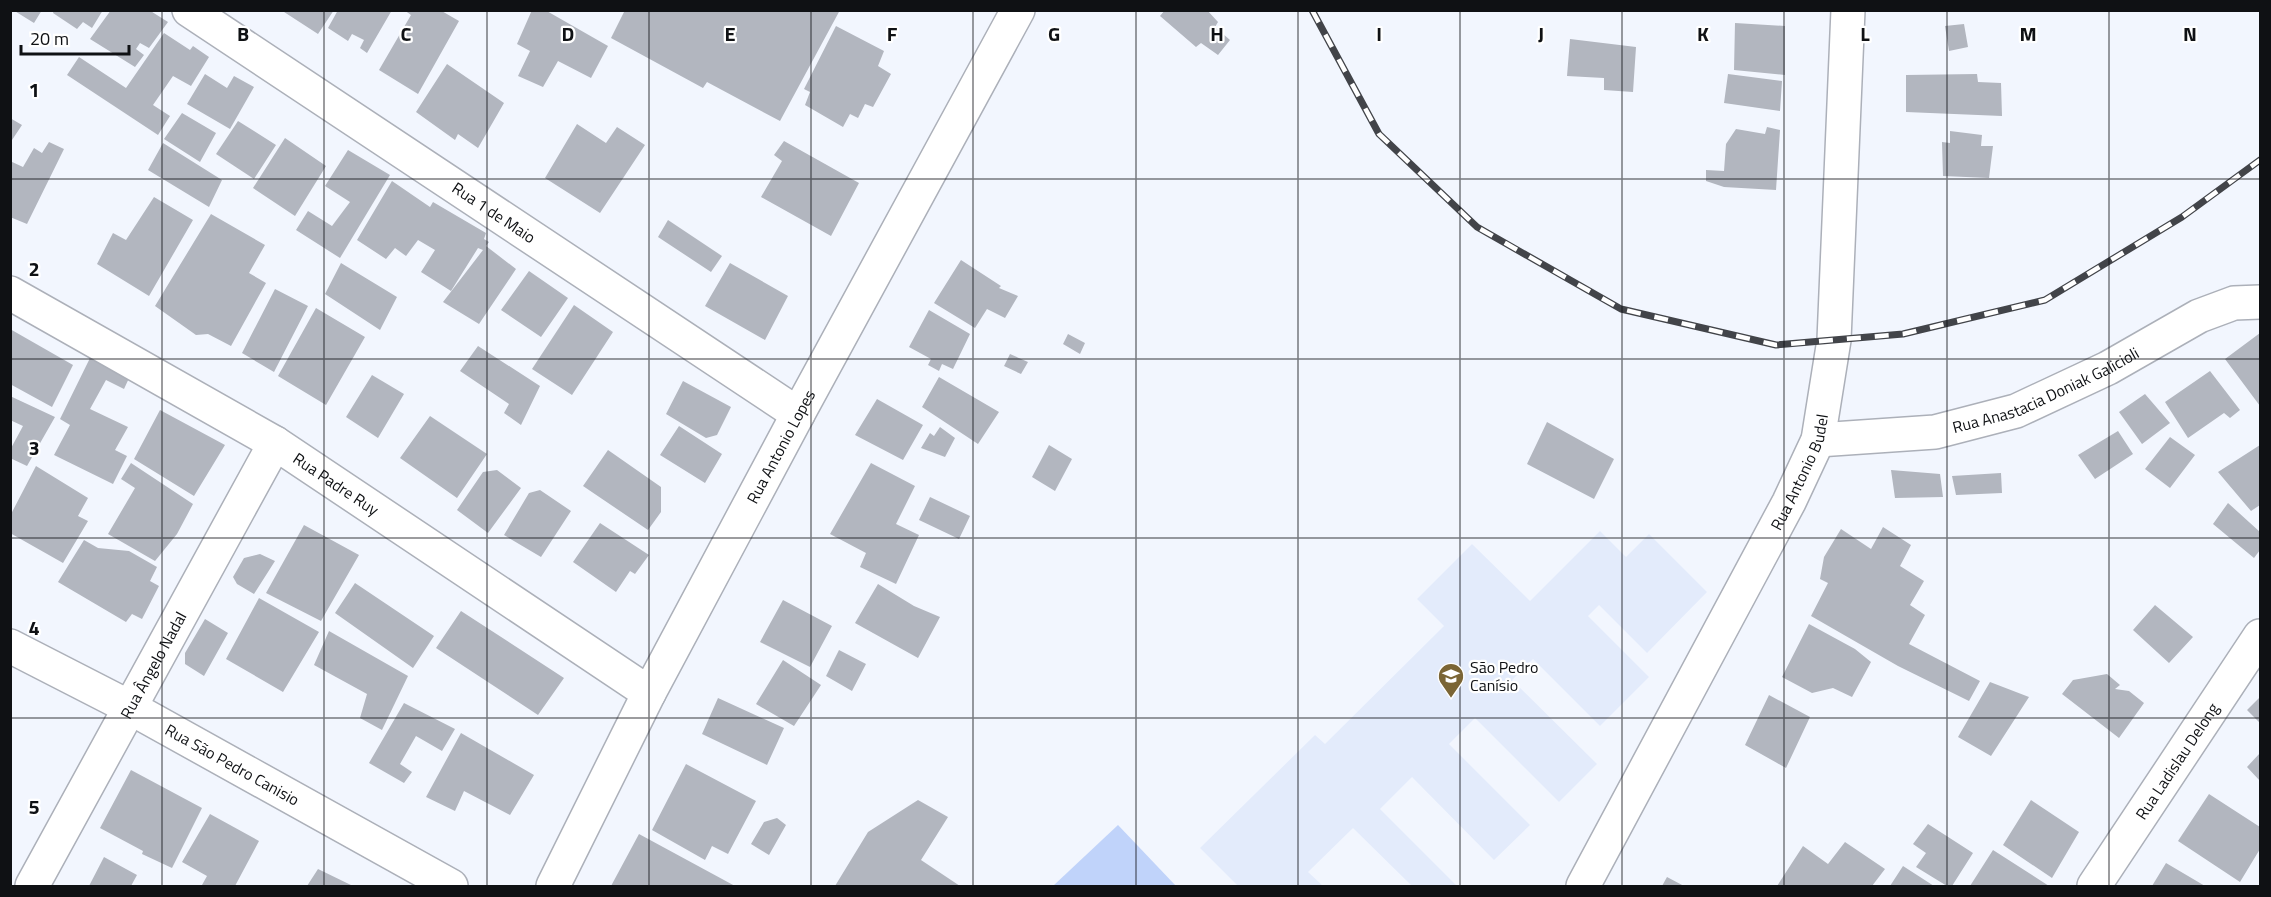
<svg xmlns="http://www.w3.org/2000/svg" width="2271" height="897" font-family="'Titillium Web',sans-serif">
<rect width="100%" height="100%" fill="#f2f6fe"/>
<path fill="#e3ebfb" d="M 1600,531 L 1626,557 L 1649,534 L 1707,592 L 1647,653 L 1599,605 L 1588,616 L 1649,677 L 1600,726 L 1533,659 L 1512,680 L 1597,764 L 1559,802 L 1475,718 L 1449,744 L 1530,825 L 1494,860 L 1412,777 L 1380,809 L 1457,886 L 1412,886 L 1353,828 L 1308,872 L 1323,886 L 1238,886 L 1200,848 L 1315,735 L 1325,744 L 1444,626 L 1417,599 L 1472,544 L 1530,601 Z"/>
<path fill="#c0d3fa" d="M 1118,825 L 1176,886 L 1053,886 Z"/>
<path fill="#b2b6bf" d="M 13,10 L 42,10 L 34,23 Z
M 54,10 L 103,10 L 92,28 L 83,22 L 77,29 L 53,13 Z
M 111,10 L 149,10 L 168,22 L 149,48 L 140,43 L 136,49 L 144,55 L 135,67 L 90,39 Z
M 281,10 L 334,10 L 318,34 Z
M 338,10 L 392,10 L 367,53 L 360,48 L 364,40 L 352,34 L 348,41 L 328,28 Z
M 404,10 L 440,10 L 459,21 L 418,94 L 379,70 L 411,15 Z
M 532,10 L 545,10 L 608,46 L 591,78 L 558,61 L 543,87 L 518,76 L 530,51 L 517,44 Z
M 625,10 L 840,10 L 780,121 L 707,82 L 703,88 L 611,38 Z
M 1165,10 L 1207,10 L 1218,22 L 1215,27 L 1230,40 L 1218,55 L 1201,43 L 1196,47 L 1160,16 Z
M 1735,23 L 1785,26 L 1785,75 L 1734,70 Z
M 1964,24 L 1968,47 L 1949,51 L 1945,26 Z
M 836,26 L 884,51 L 878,66 L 891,74 L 873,107 L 865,104 L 858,118 L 850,114 L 843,127 L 805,105 L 810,92 L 804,89 Z
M 164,33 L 190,50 L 193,46 L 209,57 L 191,86 L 173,76 L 153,105 L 170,116 L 158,135 L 67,75 L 79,57 L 126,88 Z
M 1570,39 L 1636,47 L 1633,92 L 1604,90 L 1604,78 L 1567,76 Z
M 447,64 L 504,103 L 478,148 L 458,134 L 455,140 L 416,112 Z
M 205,74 L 227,88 L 234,76 L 254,87 L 230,129 L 187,104 Z
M 1728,74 L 1782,81 L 1780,111 L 1724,103 Z
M 1977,74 L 1978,82 L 2001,83 L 2002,116 L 1906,112 L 1906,75 Z
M 182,113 L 216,133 L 200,162 L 164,139 Z
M 10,118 L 22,125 L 10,143 Z
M 238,121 L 276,145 L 254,179 L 216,154 Z
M 577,124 L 606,143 L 617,127 L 645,145 L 600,213 L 545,178 Z
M 1767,127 L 1780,130 L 1776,190 L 1724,187 L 1706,181 L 1706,170 L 1724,171 L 1726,144 L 1736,129 L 1765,134 Z
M 1950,131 L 1982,135 L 1981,146 L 1993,146 L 1989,178 L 1943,176 L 1942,142 L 1950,143 Z
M 285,138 L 326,166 L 295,216 L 253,188 Z
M 784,141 L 859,183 L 831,236 L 761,197 L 782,161 L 774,155 Z
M 49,142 L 64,149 L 27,224 L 10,217 L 10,161 L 23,167 L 34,148 L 42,153 Z
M 163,143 L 222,180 L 209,207 L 148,170 Z
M 348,150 L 390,175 L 340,258 L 296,230 L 308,211 L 332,226 L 350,202 L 325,186 Z
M 392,181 L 430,207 L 433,202 L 486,233 L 484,239 L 489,242 L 486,246 L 516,269 L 479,324 L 443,302 L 483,250 L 478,248 L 451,291 L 421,272 L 435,250 L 418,240 L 406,256 L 395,248 L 386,259 L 357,240 Z
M 154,197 L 193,220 L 149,296 L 97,264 L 113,233 L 126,240 Z
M 211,214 L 265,245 L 249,273 L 266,283 L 231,346 L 208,334 L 196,335 L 155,306 Z
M 668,220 L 722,256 L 711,272 L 658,237 Z
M 961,260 L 1001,286 L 999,288 L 1018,296 L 1005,318 L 987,309 L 975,328 L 934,303 Z
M 341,263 L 397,297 L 380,330 L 325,294 Z
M 730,263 L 788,296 L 765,340 L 705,306 Z
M 529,271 L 568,298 L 541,337 L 501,310 Z
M 275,289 L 308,306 L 274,372 L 242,353 Z
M 574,305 L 613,332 L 572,395 L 532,369 Z
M 316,308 L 365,337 L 326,405 L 278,376 Z
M 929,310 L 970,334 L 953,369 L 942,364 L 939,371 L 928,365 L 931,359 L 909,347 Z
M 10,329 L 73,365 L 52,407 L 10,384 Z
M 2260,333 L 2260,406 L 2225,359 Z
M 1068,334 L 1085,343 L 1080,354 L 1063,344 Z
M 478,346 L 540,386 L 521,425 L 504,413 L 509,404 L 460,371 Z
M 1010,354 L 1028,362 L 1021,374 L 1004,366 Z
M 91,356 L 130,376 L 124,389 L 106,380 L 90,409 L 128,427 L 115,450 L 127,456 L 113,484 L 54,455 L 70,425 L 60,419 Z
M 2210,371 L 2240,410 L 2230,418 L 2224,413 L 2188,438 L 2165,402 Z
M 372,375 L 404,394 L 378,438 L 346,417 Z
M 939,377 L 999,412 L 978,444 L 922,407 Z
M 683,381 L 731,407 L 717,435 L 706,438 L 666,414 Z
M 2145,394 L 2170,423 L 2142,444 L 2119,412 Z
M 10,396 L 55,417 L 27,466 L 10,458 L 10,450 L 23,426 L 10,420 Z
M 877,399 L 923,425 L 903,460 L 855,435 Z
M 160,410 L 225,445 L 194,496 L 134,459 Z
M 430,416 L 487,454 L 457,498 L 400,458 Z
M 1547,422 L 1614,459 L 1594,499 L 1527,464 Z
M 679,426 L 722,454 L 705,483 L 660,455 Z
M 940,427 L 955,438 L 945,457 L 921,448 L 930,433 L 934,436 Z
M 2118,431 L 2133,454 L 2095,479 L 2078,455 Z
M 2170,437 L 2195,455 L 2170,488 L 2145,469 Z
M 1049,445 L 1072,459 L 1055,491 L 1032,477 Z
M 2260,445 L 2260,505 L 2251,511 L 2218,472 Z
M 608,450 L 661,487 L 661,512 L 648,530 L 583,486 Z
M 131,463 L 193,504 L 177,534 L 155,561 L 108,534 L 135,488 L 121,479 Z
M 871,463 L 915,486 L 896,524 L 919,535 L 896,584 L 860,567 L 866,553 L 830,534 Z
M 36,466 L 88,498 L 78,516 L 88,521 L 63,563 L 10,533 L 10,516 Z
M 497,470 L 521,488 L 488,533 L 457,510 L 483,472 Z
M 1891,470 L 1940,474 L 1943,497 L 1895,498 Z
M 2001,473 L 2002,493 L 1956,495 L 1952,476 Z
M 540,490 L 571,511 L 541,557 L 504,535 L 529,493 Z
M 930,497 L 970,516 L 959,539 L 919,520 Z
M 2228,503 L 2260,532 L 2260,550 L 2254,558 L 2213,524 Z
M 600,523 L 649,555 L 635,574 L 630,571 L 616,592 L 573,562 Z
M 304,525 L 359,555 L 321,621 L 266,593 Z
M 1883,527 L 1911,545 L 1900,566 L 1924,581 L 1910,605 L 1925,615 L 1909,644 L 1980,681 L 1969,701 L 1898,666 L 1811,616 L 1828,583 L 1820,579 L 1824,557 L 1841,529 L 1871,549 Z
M 84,540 L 98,548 L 129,551 L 157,567 L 150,581 L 159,586 L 142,619 L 132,614 L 126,622 L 58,582 Z
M 260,554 L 275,561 L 254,594 L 237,584 L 233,577 L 244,558 Z
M 355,583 L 434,636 L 413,668 L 335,613 Z
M 878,584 L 914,606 L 940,617 L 918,658 L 855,623 Z
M 259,598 L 319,632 L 283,692 L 226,659 Z
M 783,600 L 832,626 L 810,667 L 760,642 Z
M 2155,605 L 2193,637 L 2169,663 L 2133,630 Z
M 461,611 L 564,678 L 538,715 L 436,648 Z
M 205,619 L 228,633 L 204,676 L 185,664 L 185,653 Z
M 1809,624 L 1855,649 L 1871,662 L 1852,697 L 1833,688 L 1812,693 L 1782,677 Z
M 329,631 L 408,676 L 382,730 L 360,718 L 367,694 L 314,665 Z
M 839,650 L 866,664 L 852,691 L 826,676 Z
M 783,660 L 821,685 L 794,726 L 756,704 Z
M 2107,674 L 2120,685 L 2115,689 L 2129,691 L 2144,703 L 2119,738 L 2062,694 L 2073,680 Z
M 1990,682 L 2029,697 L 1991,756 L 1958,737 Z
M 1769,695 L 1810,717 L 1786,768 L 1745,745 Z
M 2260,697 L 2260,723 L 2247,710 Z
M 718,698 L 784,728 L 767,765 L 702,734 Z
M 404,703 L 455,729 L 442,751 L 416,736 L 400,764 L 412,772 L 404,783 L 369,763 Z
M 461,733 L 534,775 L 510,815 L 464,791 L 455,811 L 426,797 Z
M 2260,753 L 2260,781 L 2247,767 Z
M 686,764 L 756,801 L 728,854 L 712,846 L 705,860 L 652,830 Z
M 131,770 L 202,808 L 172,868 L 142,854 L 143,851 L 100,828 Z
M 2209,794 L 2260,827 L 2260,849 L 2240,882 L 2178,841 Z
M 918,800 L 948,817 L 921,860 L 960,886 L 835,886 L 868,832 Z
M 2031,800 L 2079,832 L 2052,878 L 2003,845 Z
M 210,814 L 259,841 L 235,886 L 204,886 L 202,885 L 207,876 L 182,862 Z
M 777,818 L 786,825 L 769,855 L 751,844 L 764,822 Z
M 1928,824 L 1973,853 L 1952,886 L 1947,886 L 1916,867 L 1926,853 L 1913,844 Z
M 639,834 L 735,886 L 611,886 Z
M 1845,842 L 1885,869 L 1872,886 L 1777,886 L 1803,846 L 1828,864 Z
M 1993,850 L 2049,886 L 1970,886 Z
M 104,857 L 137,875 L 131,886 L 89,886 Z
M 2166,863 L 2205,886 L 2152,886 Z
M 1903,866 L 1934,886 L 1890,886 Z
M 318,869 L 353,886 L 307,886 Z
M 1667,877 L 1684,886 L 1662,886 Z"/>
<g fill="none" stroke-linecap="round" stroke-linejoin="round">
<g stroke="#acb0b9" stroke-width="36">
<g id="street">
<path id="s1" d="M 189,10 L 798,414"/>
<path id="s2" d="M 10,293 L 275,443 L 649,693"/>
<path id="s3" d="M 1818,440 L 1935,432 L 2016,411 L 2108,368 L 2199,316 L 2234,303 L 2260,302"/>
<path id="s4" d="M 10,646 L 129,707 L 451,886"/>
<path id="s5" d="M 32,886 L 275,443"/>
<path id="s6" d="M 553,886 L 649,693 L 798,414 L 1018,10"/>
<path id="s7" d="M 1583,886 L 1789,502 L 1818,440 L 1834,340 L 1848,10"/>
<path id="s8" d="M 2094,886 L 2260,636"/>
</g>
</g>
<use href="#street" stroke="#fff" stroke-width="33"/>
<g stroke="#424449" stroke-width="7">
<path id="rail" d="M 1312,10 L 1379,134 L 1477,227 L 1621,309 L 1776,345 L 1903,334 L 2045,300 L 2182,217 L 2260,160"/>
</g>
<use href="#rail" stroke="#fff" stroke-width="4.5" stroke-dasharray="14" stroke-linecap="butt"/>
</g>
<path fill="none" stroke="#0f1114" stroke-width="1.5" stroke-opacity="0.55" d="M 162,10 L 162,886M 324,10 L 324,886M 487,10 L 487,886M 649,10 L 649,886M 811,10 L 811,886M 973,10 L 973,886M 1136,10 L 1136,886M 1298,10 L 1298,886M 1460,10 L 1460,886M 1622,10 L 1622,886M 1784,10 L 1784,886M 1947,10 L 1947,886M 2109,10 L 2109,886M 10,179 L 2260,179M 10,359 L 2260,359M 10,538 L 2260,538M 10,718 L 2260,718"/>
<defs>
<g id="school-pin" transform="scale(1.35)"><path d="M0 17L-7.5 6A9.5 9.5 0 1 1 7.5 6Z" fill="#7b6535" stroke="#fff"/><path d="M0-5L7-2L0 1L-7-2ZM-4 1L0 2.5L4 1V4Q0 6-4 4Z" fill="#fff"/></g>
</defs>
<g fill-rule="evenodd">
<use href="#school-pin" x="1451" y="676"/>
</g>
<g text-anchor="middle" stroke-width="4.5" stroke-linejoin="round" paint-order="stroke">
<g font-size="16" fill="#0f1114" stroke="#fff">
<text dy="6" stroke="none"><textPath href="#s1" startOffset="366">Rua 1 de Maio</textPath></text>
<text dy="6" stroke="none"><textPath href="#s3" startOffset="236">Rua Anastacia Doniak Galicioli</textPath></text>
<text dy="6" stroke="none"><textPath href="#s6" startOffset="495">Rua Antonio Lopes</textPath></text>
<text dy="6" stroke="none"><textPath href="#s7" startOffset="468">Rua Antonio Budel</textPath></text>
<text dy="6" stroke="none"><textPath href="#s2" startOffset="378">Rua Padre Ruy</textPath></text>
<text dy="6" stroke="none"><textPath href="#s5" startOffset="252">Rua Ângelo Nadal</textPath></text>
<text dy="6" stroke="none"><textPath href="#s8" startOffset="150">Rua Ladislau Delong</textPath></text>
<text dy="6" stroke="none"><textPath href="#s4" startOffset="252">Rua São Pedro Canisio</textPath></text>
</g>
<g font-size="16" fill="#0f1114" stroke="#fff" text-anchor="start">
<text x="1470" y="673">São Pedro<tspan x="1470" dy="18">Canísio</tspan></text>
</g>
</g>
<g font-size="20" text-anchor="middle" font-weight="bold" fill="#0f1114" stroke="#fff" stroke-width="4.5" stroke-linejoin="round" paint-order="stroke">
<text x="243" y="41">B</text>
<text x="406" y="41">C</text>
<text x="568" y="41">D</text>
<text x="730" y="41">E</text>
<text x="892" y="41">F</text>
<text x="1054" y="41">G</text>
<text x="1217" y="41">H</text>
<text x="1379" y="41">I</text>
<text x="1541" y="41">J</text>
<text x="1703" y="41">K</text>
<text x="1865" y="41">L</text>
<text x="2028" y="41">M</text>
<text x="2190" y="41">N</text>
<text x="34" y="97">1</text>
<text x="34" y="276">2</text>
<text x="34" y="455">3</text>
<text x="34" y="635">4</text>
<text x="34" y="814">5</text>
</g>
<rect width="2271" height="897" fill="none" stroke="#0f1114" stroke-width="24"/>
<path d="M21 45v9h108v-9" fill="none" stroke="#0f1114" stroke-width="3"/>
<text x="30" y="45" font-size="18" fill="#0f1114" stroke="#ffffff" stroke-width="4.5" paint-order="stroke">20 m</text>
</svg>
